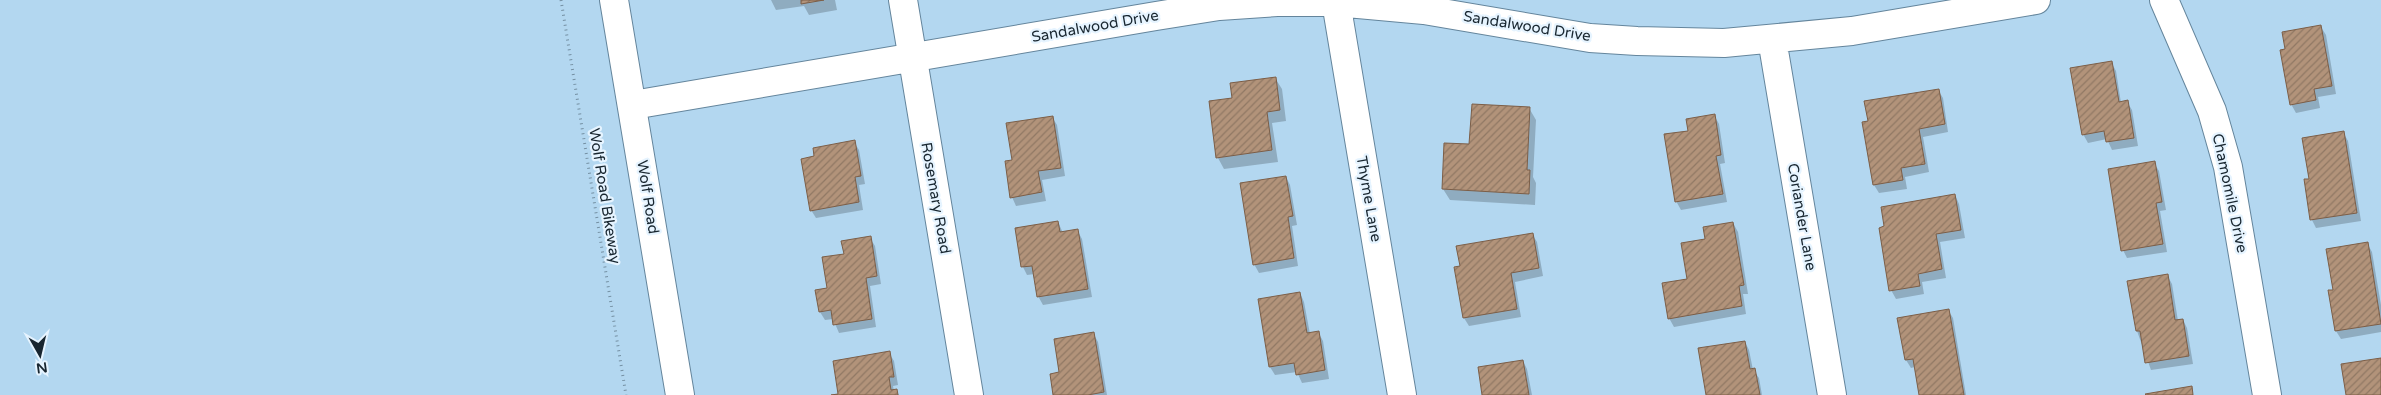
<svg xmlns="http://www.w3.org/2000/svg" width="2381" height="395" font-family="'Varela Round',sans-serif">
<defs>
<pattern id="building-hatch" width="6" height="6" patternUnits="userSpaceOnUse" patternTransform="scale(1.25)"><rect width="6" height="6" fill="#b2937a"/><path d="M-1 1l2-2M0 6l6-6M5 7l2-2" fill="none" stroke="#907864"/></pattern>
</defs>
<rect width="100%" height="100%" fill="#b3d7f0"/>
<path fill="#0003" d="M 771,0 L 835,0 L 837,10 L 809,15 L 804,6 L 776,10 Z
M 2321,27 L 2326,35 L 2336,94 L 2318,97 L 2320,108 L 2296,113 L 2291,104 L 2286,50 Z
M 2111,62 L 2116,71 L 2121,103 L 2127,102 L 2132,110 L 2138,146 L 2112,150 L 2107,139 L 2088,143 L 2083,134 Z
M 1275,78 L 1282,89 L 1286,121 L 1272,123 L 1278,162 L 1224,169 L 1218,158 L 1233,99 Z
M 1938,90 L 1943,98 L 1948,132 L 1923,137 L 1929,172 L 1905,177 L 1907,189 L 1879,193 L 1874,185 L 1864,123 Z
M 1529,108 L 1536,120 L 1533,177 L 1536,183 L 1535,205 L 1450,200 L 1443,189 L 1470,146 Z
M 1714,115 L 1719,124 L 1725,163 L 1720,164 L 1727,202 L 1681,210 L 1676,201 L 1690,132 Z
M 1052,117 L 1057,125 L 1065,176 L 1042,180 L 1046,201 L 1016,206 L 1012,197 L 1014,161 Z
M 2343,132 L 2348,141 L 2361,221 L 2316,228 L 2312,220 L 2305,180 L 2310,180 Z
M 854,142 L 859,150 L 865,184 L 859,185 L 863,210 L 816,218 L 811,210 L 816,157 Z
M 2154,163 L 2159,171 L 2166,210 L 2160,211 L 2167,252 L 2127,258 L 2123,250 Z
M 1286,177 L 1290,185 L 1297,225 L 1292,226 L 1298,266 L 1259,273 L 1254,264 Z
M 1955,195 L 1959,204 L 1965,238 L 1940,242 L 1946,278 L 1922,282 L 1924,294 L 1896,299 L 1891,290 Z
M 1058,222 L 1063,233 L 1077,230 L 1082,239 L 1092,297 L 1043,305 L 1038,296 L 1035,274 L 1027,275 L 1023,267 L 1016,229 Z
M 1733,223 L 1738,232 L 1748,294 L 1743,294 L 1746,314 L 1674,327 L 1669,318 L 1707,240 Z
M 1532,234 L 1537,242 L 1543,276 L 1515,282 L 1521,317 L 1469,326 L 1464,318 L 1461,267 Z
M 870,238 L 875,246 L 881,284 L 870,286 L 876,327 L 839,333 L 833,319 L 825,320 L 820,312 L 845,255 Z
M 2367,243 L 2372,252 L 2381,305 L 2381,332 L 2341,339 L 2336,331 L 2329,292 L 2335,291 Z
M 2167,275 L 2172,284 L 2178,321 L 2183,320 L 2187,328 L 2193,364 L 2151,370 L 2137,331 Z
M 1300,293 L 1304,302 L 1310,334 L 1318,332 L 1323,341 L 1329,379 L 1302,383 L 1297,372 L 1275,375 L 1270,367 L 1260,300 Z
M 1948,310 L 1953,318 L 1966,395 L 1920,395 L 1915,367 L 1911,368 L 1906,360 L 1899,319 Z
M 1093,333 L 1098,342 L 1107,395 L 1055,395 Z
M 1745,342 L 1749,350 L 1753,370 L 1759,378 L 1762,395 L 1707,395 Z
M 889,353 L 894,361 L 898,385 L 893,386 L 894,391 L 896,391 L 899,395 L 838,395 Z
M 1523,361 L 1527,369 L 1532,395 L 1484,395 Z"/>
<path fill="url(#building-hatch)" stroke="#7c5e47" d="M 801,0 L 824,0 L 801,4 Z
M 2321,25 L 2332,86 L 2314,89 L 2316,100 L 2290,105 L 2280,50 L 2285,49 L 2282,32 Z
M 2112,61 L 2119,102 L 2128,100 L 2134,138 L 2106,142 L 2104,131 L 2082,135 L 2070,68 Z
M 1276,77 L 1280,110 L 1267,112 L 1272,150 L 1216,158 L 1209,101 L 1232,98 L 1230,83 Z
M 1939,89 L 1945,124 L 1919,129 L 1925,164 L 1901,168 L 1903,180 L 1873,185 L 1862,122 L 1868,121 L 1864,101 Z
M 1472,104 L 1530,107 L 1527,170 L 1530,170 L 1529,194 L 1442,189 L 1444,143 L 1469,144 Z
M 1715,114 L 1721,155 L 1716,156 L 1723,194 L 1675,202 L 1664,134 L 1688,131 L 1686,119 Z
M 1053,116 L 1061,168 L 1038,171 L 1042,192 L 1010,198 L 1005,161 L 1012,160 L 1006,123 Z
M 2344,131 L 2357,213 L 2310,220 L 2304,179 L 2309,179 L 2302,138 Z
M 855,140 L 861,176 L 855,177 L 859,202 L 810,211 L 801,159 L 814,156 L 813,148 Z
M 2155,161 L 2162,202 L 2156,203 L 2163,244 L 2121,251 L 2108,169 Z
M 1286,176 L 1293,216 L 1288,217 L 1294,258 L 1253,265 L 1240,183 Z
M 1955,194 L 1961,230 L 1936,234 L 1942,269 L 1918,274 L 1920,286 L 1889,291 L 1879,228 L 1884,226 L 1881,207 Z
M 1058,221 L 1060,232 L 1078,229 L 1088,289 L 1037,297 L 1032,266 L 1021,267 L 1015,228 Z
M 1733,222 L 1744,285 L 1739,286 L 1742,306 L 1668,319 L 1662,283 L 1687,279 L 1681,243 L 1705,239 L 1703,227 Z
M 1533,233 L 1539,268 L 1511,273 L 1517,309 L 1463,318 L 1454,267 L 1460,266 L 1456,246 Z
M 871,236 L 877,276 L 866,278 L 872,319 L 833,325 L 831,310 L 819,312 L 815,290 L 827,288 L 822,257 L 844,254 L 841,241 Z
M 2368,242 L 2381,324 L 2335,331 L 2328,290 L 2333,290 L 2326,249 Z
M 2168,274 L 2175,320 L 2183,319 L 2189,356 L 2145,363 L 2140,331 L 2136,331 L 2127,281 Z
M 1300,292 L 1307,333 L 1319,331 L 1325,370 L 1296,375 L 1294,363 L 1269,367 L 1258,299 Z
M 1949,309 L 1964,395 L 1919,395 L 1913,359 L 1905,360 L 1897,318 Z
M 1094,332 L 1104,392 L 1088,395 L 1053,395 L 1050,374 L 1059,372 L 1054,339 Z
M 1745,341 L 1750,369 L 1755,368 L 1760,395 L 1706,395 L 1698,348 Z
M 890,351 L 894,377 L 889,377 L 891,390 L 897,389 L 898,395 L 831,395 L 838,394 L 833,361 Z
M 2381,358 L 2381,395 L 2346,395 L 2341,364 Z
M 1523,360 L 1529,395 L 1482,395 L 1478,367 Z
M 2192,386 L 2193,395 L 2146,395 L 2145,394 Z"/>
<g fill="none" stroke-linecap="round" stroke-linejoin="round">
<g stroke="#64859c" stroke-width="30">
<path id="minor" d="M 903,0 L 969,395
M 2164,0 L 2212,111 L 2228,167 L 2267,395
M 1336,2 L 1402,395
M 1772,39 L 1832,395
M 633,105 L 1156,16 L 1219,6 L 1277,2 L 1336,2 L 1424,10 L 1590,38 L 1637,41 L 1724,43 L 1852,31 L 2036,0"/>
</g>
<g stroke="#64859c" stroke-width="30">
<path id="major" d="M 614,0 L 680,395"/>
</g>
<path stroke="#7590a3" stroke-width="3" stroke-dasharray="1 4" stroke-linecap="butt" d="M 561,0 L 626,395"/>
<use href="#minor" stroke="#fff" stroke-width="28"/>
<use href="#major" stroke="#fff" stroke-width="28"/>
</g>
<g text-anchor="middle" stroke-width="4.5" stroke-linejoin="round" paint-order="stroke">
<g font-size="15" fill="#182630" stroke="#e6f4ff">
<text transform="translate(1095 26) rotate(-10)" y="5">Sandalwood Drive</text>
<text transform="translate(1527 26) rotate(9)" y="5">Sandalwood Drive</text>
<text transform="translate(2230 193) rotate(78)" y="5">Chamomile Drive</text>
<text transform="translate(605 196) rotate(81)" y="5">Wolf Road Bikeway</text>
<text transform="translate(648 197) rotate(81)" y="5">Wolf Road</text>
<text transform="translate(936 198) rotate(80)" y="5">Rosemary Road</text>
<text transform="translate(1369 199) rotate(80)" y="5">Thyme Lane</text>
<text transform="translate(1802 217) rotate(80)" y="5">Coriander Lane</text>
</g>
</g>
<g transform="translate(40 355) rotate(172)" stroke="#e6f4ff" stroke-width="4" paint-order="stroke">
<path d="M0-4L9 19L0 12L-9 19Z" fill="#182630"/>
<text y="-8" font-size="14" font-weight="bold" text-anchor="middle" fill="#182630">N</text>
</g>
</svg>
